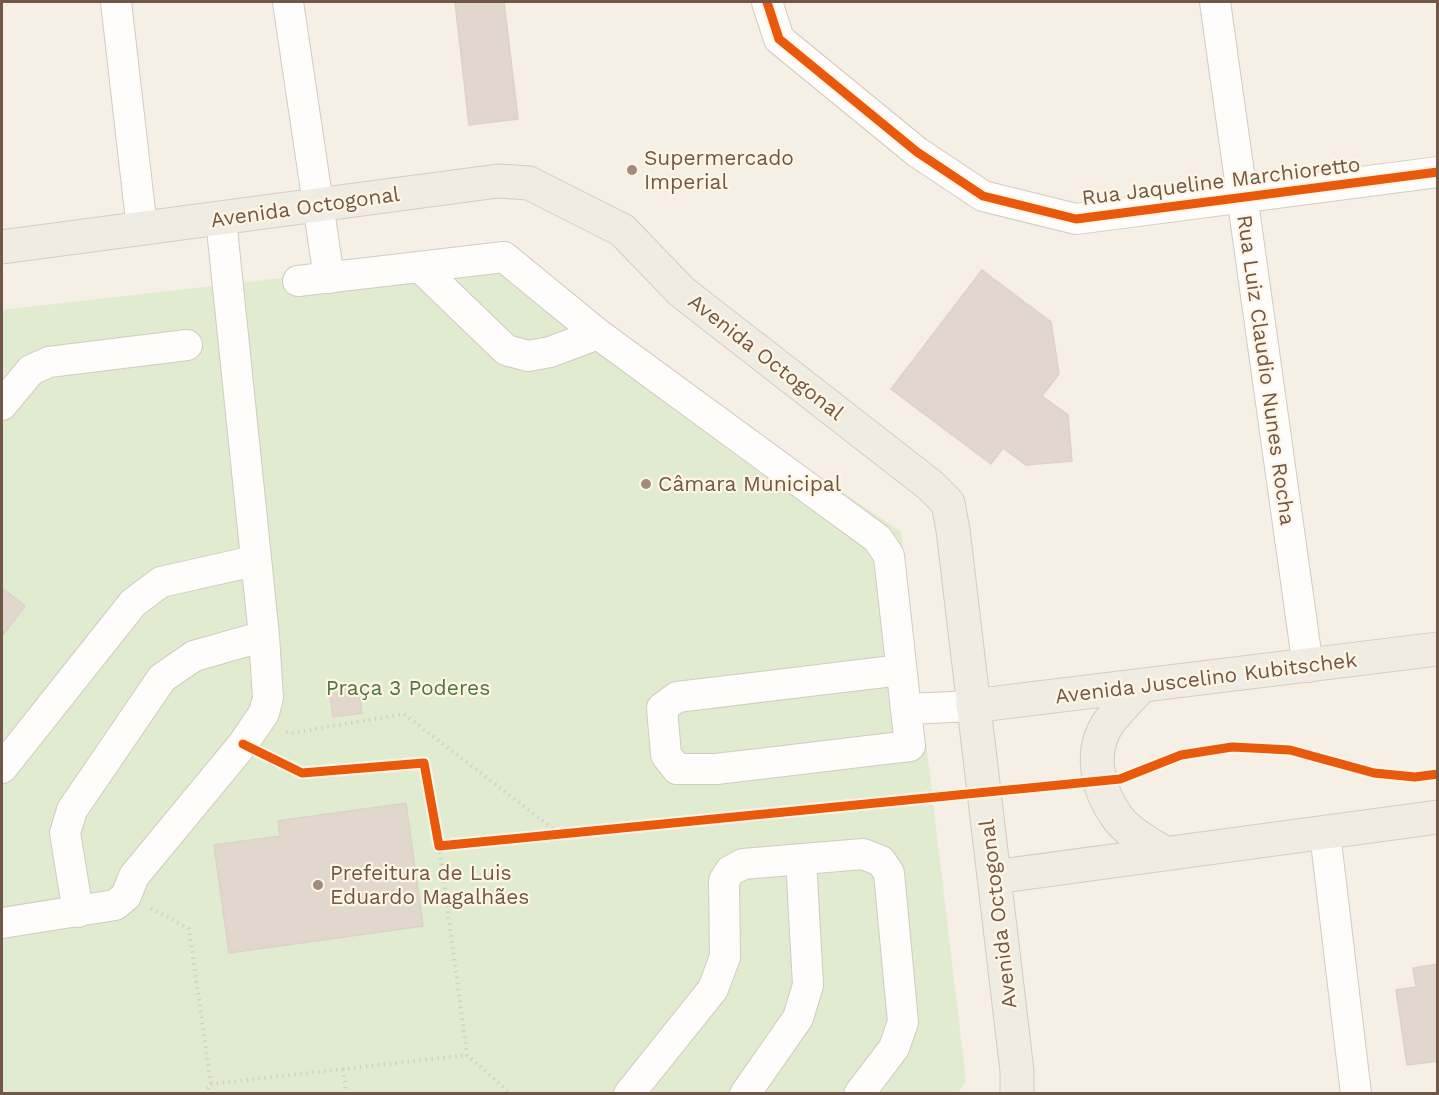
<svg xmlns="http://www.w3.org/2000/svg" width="1439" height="1095" font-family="'Work Sans',sans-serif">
<rect width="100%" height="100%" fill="#f5efe5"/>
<path fill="#e0ebd0" d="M 492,254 L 901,532 L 966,1081 L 958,1093 L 2,1093 L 2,310 Z"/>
<path fill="#e1d7cd" stroke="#ddd2c8" stroke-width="1.5" d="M 455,2 L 504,2 L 518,119 L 469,125 Z
M 982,270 L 1051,322 L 1059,374 L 1042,396 L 1068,415 L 1072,461 L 1026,465 L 1003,448 L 991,464 L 891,389 Z
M 2,588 L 25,606 L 2,636 Z
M 358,684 L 362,713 L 333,717 L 329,689 Z
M 406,803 L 423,926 L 229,953 L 214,845 L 280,836 L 278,821 Z
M 1438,964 L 1438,1061 L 1407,1065 L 1396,990 L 1416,987 L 1413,968 Z"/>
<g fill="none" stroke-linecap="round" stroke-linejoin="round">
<g stroke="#d3cac1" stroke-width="32">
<path id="minor" d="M 116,2 L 142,229
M 288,2 L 329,278
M 767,2 L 779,39 L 917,152 L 983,196 L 1076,219 L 1438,172
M 1215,2 L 1308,667
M 420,267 L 506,350 L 528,356 L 550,352 L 598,334
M 298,281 L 504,257 L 598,334 L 878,539 L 889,556 L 910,746 L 716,769 L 677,769 L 666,755 L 662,708 L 677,697 L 901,670
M 2,405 L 31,370 L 49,362 L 187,345
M 907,709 L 973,706
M 2,768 L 133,603 L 161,582 L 254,561
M 1325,833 L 1356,1094
M 78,912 L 65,833 L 72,810 L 162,678 L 194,656 L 264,636
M 2,923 L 115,905 L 126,896 L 134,876 L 243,744 L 264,713 L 268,698 L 264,636 L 221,219
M 629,1094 L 713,989 L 725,957 L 724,881 L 730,871 L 743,864 L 863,854 L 881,861 L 889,873 L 903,1022 L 894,1048 L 859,1094
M 745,1094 L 798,1018 L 808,985 L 801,859"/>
</g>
<g stroke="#d4cbc3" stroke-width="35">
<path id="major" d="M 2,247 L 498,181 L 529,183 L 622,230 L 682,292 L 930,485 L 948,503 L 953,530 L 1017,1071 L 1017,1094
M 1140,687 C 1130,699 1118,710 1109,722 C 1089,750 1097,788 1115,814 C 1126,832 1149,843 1166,854
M 973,706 L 1438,649
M 994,877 L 1438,817"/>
</g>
<path stroke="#d6cfc8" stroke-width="4" stroke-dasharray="1.5 4.5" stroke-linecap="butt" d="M 286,732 L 291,733 L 404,714 L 560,834
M 439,846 L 467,1055 L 511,1094
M 151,908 L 189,929 L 211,1084
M 343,1069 L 346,1094
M 204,1094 L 211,1084 L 467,1055"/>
<use href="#minor" stroke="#fefdfb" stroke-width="30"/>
<use href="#major" stroke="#f1ece3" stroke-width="33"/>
<g stroke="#fff5e5" stroke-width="13">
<path id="cycleway" d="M 767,2 L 779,39 L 917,152 L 983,196 L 1076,219 L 1438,172
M 243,744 L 302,773 L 424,763 L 439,846 L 1120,779 L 1181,755 L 1232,747 L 1290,750 L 1374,773 L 1415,777 L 1438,774"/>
</g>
<use href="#cycleway" stroke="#e8590c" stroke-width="9"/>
</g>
<g fill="#9f8c7f" stroke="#fff5e5" stroke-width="2">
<circle cx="632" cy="170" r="6"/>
<circle cx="646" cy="484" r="6"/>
<circle cx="318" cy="885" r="6"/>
</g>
<g text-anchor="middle" stroke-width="4.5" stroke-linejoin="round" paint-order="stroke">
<g font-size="21" fill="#715748" stroke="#fff5e5" text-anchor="start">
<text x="644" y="165">Supermercado<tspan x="644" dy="24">Imperial</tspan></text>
<text x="658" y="491">Câmara Municipal</text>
<text x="330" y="880">Prefeitura de Luis<tspan x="330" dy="24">Eduardo Magalhães</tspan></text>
</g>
<g font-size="21" fill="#715748" stroke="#fff5e5">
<text transform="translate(1221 181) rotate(-7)" y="7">Rua Jaqueline Marchioretto</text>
<text transform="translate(305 207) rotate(-8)" y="7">Avenida Octogonal</text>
<text transform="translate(766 357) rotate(38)" y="7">Avenida Octogonal</text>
<text transform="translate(1266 370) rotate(82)" y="7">Rua Luiz Claudio Nunes Rocha</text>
<text transform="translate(1206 678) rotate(-7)" y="7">Avenida Juscelino Kubitschek</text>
<text transform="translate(998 914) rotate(-97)" y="7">Avenida Octogonal</text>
</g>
<g font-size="21" fill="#4f7741" stroke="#fff5e5">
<text x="408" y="695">Praça 3 Poderes</text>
</g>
</g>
<rect width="1439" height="1095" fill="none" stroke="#715748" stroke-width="6"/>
</svg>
